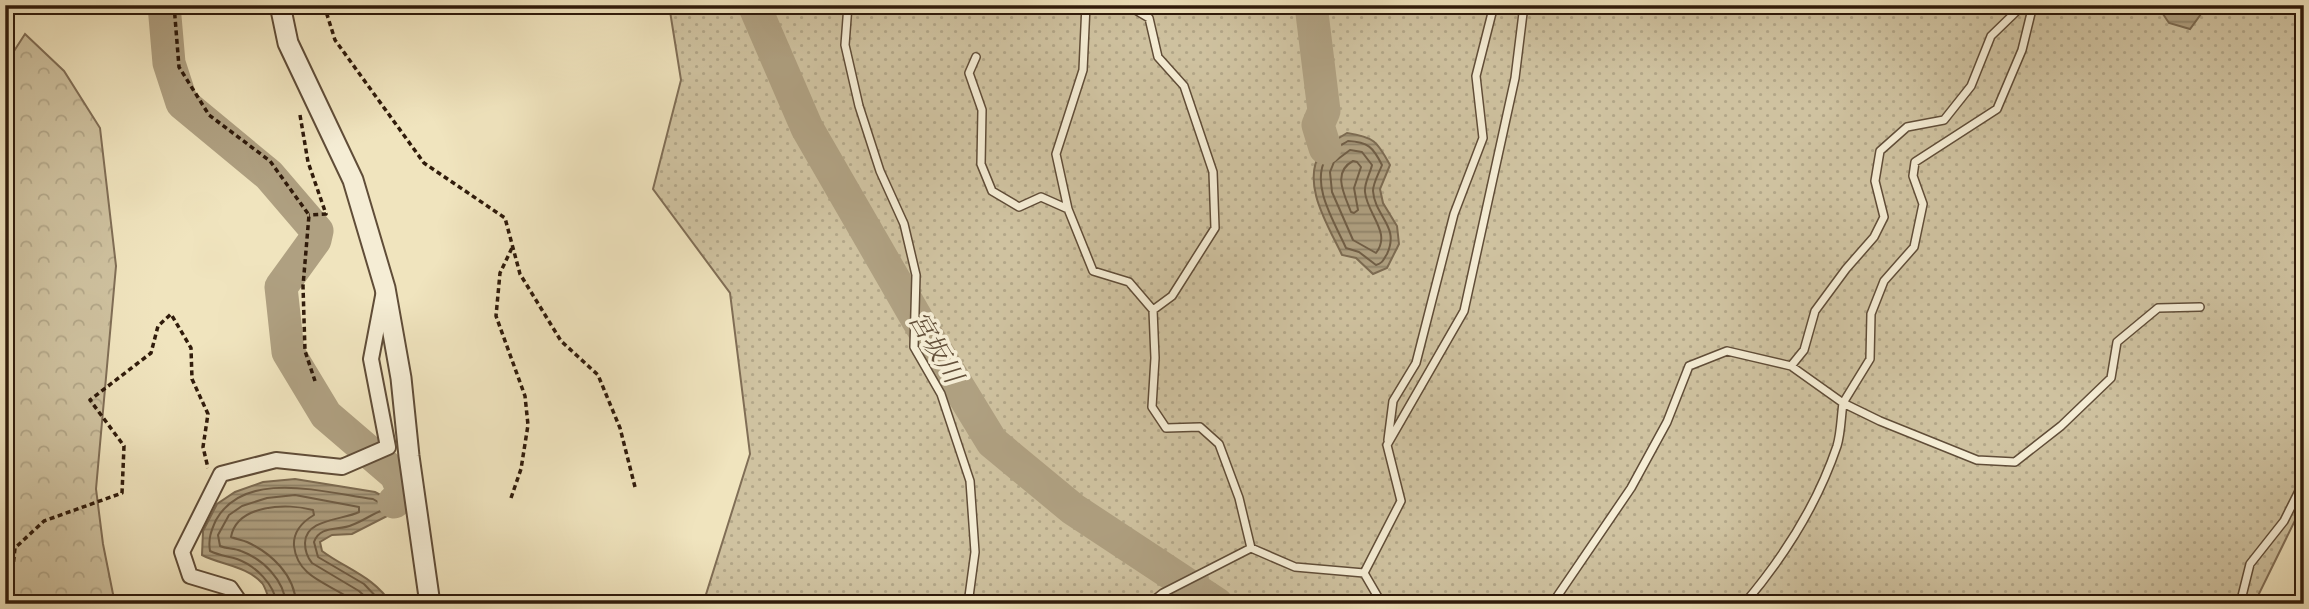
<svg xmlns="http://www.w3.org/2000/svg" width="2309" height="609" font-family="Cardo,'Noto Serif JP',serif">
<defs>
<pattern id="grass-dots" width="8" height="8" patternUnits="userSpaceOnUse" patternTransform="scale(1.75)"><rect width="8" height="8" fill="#cfc2a0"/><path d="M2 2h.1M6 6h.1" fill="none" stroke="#b2a688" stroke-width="1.8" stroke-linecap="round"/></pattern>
<pattern id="forest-crowns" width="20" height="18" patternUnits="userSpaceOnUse" patternTransform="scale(1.75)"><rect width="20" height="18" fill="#cfc2a0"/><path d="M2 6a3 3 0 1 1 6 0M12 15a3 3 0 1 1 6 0" fill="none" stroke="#b2a688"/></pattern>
<pattern id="water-rules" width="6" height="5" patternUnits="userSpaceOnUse" patternTransform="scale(1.75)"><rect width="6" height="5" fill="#afa081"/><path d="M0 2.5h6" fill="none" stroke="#8f8268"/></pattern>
</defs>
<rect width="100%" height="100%" fill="#f0e4be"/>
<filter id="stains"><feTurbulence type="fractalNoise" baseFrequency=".00286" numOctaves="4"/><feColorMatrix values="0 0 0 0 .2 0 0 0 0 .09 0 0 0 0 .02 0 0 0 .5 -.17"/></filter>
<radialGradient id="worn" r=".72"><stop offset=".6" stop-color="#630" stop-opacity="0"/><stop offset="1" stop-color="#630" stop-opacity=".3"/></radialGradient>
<path fill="url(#grass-dots)" stroke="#806e56" stroke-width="2" d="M 669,5 L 2304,5 L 2304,502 L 2254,604 L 703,604 L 750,454 L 730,293 L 653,189 L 681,80 Z"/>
<path fill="url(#forest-crowns)" stroke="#806e56" stroke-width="2" d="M 25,34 L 64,71 L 100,128 L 116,266 L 96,489 L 103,544 L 115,604 L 5,604 L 5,65 Z"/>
<path fill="url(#water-rules)" stroke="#7c6b52" stroke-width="2" d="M 2157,5 L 2214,5 L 2204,10 L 2190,29 L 2169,23 Z
M 1347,133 C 1374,137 1377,141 1390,165 L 1380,189 L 1383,203 L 1397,226 L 1399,244 L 1387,268 L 1373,274 L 1356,258 L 1342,255 C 1329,227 1300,183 1321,152 C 1327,143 1338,139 1347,133 Z
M 295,479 L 375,492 L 394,502 L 397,511 L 352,534 L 332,535 L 320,542 L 322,551 C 346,569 375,577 391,604 L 271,604 C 268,598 266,588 262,583 C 247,566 221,565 202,555 L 203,531 L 217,504 L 235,492 L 263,482 Z"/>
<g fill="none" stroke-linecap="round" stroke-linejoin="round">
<path stroke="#705e46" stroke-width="2" d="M 1348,141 C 1368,142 1373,147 1382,165 C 1379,173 1373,183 1373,191 C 1375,217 1400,226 1387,254 C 1383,260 1383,263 1376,265 L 1359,252 L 1346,248 C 1335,223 1310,185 1326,158 C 1331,150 1340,146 1348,141 Z
M 1350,150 L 1362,152 L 1372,165 C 1370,174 1364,183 1365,192 C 1367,214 1392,233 1376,253 L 1353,240 L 1332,192 L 1330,172 L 1334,162 Z
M 1353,161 L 1357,162 L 1361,167 L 1354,188 L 1358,210 L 1354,213 L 1351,212 C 1344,194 1332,172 1353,161 Z
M 277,604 C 274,584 256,566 237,559 C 228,556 220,556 210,551 C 208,539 211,531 216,520 C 245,468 326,493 373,499 L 383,505 L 383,510 C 372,514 363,521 352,525 C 339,531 320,525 314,542 L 318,557 L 364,584 L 383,604
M 286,604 C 284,580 263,559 241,551 C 234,548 227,549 220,546 L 218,535 L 229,515 L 242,506 L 267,498 L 295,495 L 359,507 L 359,512 C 343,520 305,519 305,543 C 305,551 307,557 312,563 L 359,591 L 373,604
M 296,604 C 295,575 271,553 247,542 C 242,540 236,539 231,537 C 237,504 288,503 313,510 L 314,515 C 302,522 293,531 294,546 C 298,581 335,584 357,604"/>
<path stroke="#afa081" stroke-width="33" d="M 164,5 L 169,63 L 182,103 L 269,175 L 317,231 L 315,240 L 281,287 L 288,352 L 326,415 L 396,475 L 404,494 L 394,502
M 754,5 L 807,128 L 917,319 L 992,442 L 1073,509 L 1217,604
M 1311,5 L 1324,111 L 1318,125 L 1325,148"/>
<g stroke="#604d38" stroke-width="10">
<path id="service" d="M 848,5 L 845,45 L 859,106 L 880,171 L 904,224 L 916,275 L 914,347 L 941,394 L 970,481 L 975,552 L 968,604
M 1086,5 L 1083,70 L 1056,154 L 1068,209 L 1093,271 L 1129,282 L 1153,310 L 1155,358 L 1152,407 L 1166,428 L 1200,427 L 1219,444 L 1239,498 L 1251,548 L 1295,567 L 1364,573 L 1382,604
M 1127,5 L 1149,18 L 1158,57 L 1184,86 L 1213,172 L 1215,228 L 1172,296 L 1153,310
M 2033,5 L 2022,50 L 1997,109 L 1915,162 L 1913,176 L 1923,204 L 1914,247 L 1884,281 L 1871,314 L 1870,359 L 1843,403 L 1880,421 L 1977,460 L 2015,462 L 2061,426 L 2111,378 L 2117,342 L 2158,308 L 2200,307
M 976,57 L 969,73 L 982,110 L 981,164 L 992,191 L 1019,207 L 1041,197 L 1068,209
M 1791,366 L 1804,350 L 1815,311 L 1846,269 L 1874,237 L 1884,217 L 1875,181 L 1880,151 L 1907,127 L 1944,120 L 1971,86 L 1991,36 L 2023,5
M 1388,440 L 1393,401 L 1416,363 L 1454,214 L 1483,138 L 1476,76 L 1494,5
M 1364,573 L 1401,501 L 1387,445 L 1464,311 L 1515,78 L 1524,5
M 1149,604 L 1163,593 L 1251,548
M 1552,604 L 1631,488 L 1667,422 L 1689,366 L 1727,351 L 1791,366 L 1843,403 C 1841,417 1841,433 1837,446 C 1817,505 1784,557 1744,604
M 2240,604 L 2250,564 L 2284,521 L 2304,481"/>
</g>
<g stroke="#604d38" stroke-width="18">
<path id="minor" d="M 241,604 L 230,588 L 190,576 L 182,552 L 221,474 L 276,460 L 342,467 L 388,447 L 371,359 L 383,296"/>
</g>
<g stroke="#604d38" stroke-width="23">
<path id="tertiary" d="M 280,5 L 288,43 L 353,180 L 385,288 L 401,378 L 409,456 L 430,604"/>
</g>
<path stroke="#301b0b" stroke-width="3.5" stroke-dasharray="5 3.5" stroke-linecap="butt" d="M 174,5 L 179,67 L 209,115 L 270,161 L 309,215 L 303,286 L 305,351 L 315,381
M 324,5 L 335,40 L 424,163 L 505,218 L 520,274 L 561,341 L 598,375 L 620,428 L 635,487
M 5,26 L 18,5
M 300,115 L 308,162 L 326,214 L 309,215
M 511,498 L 521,469 L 528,425 L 525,396 L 496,316 L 500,273 L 512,248
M 9,604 L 15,548 L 44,521 L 122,493 L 124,446 L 90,400 L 151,353 L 158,326 L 171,314 L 191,348 L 192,379 L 208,414 L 203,447 L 208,468"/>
<use href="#service" stroke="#f5edd5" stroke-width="7"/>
<use href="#minor" stroke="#f5edd5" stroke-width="14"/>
<use href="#tertiary" stroke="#f5edd5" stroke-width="19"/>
</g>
<g text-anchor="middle" stroke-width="7" stroke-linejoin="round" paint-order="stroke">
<g font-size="26" font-style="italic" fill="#63503a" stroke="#f5edd5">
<text transform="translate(936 347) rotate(59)" y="9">宮坂川</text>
</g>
</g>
<rect width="2309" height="609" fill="none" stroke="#f0e4be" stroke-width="28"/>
<rect x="7" y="7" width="2295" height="595" fill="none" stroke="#301b0b" stroke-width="3.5"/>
<rect x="14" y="14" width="2281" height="581" fill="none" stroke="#301b0b" stroke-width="2"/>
<rect width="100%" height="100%" filter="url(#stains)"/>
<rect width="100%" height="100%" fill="url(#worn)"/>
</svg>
